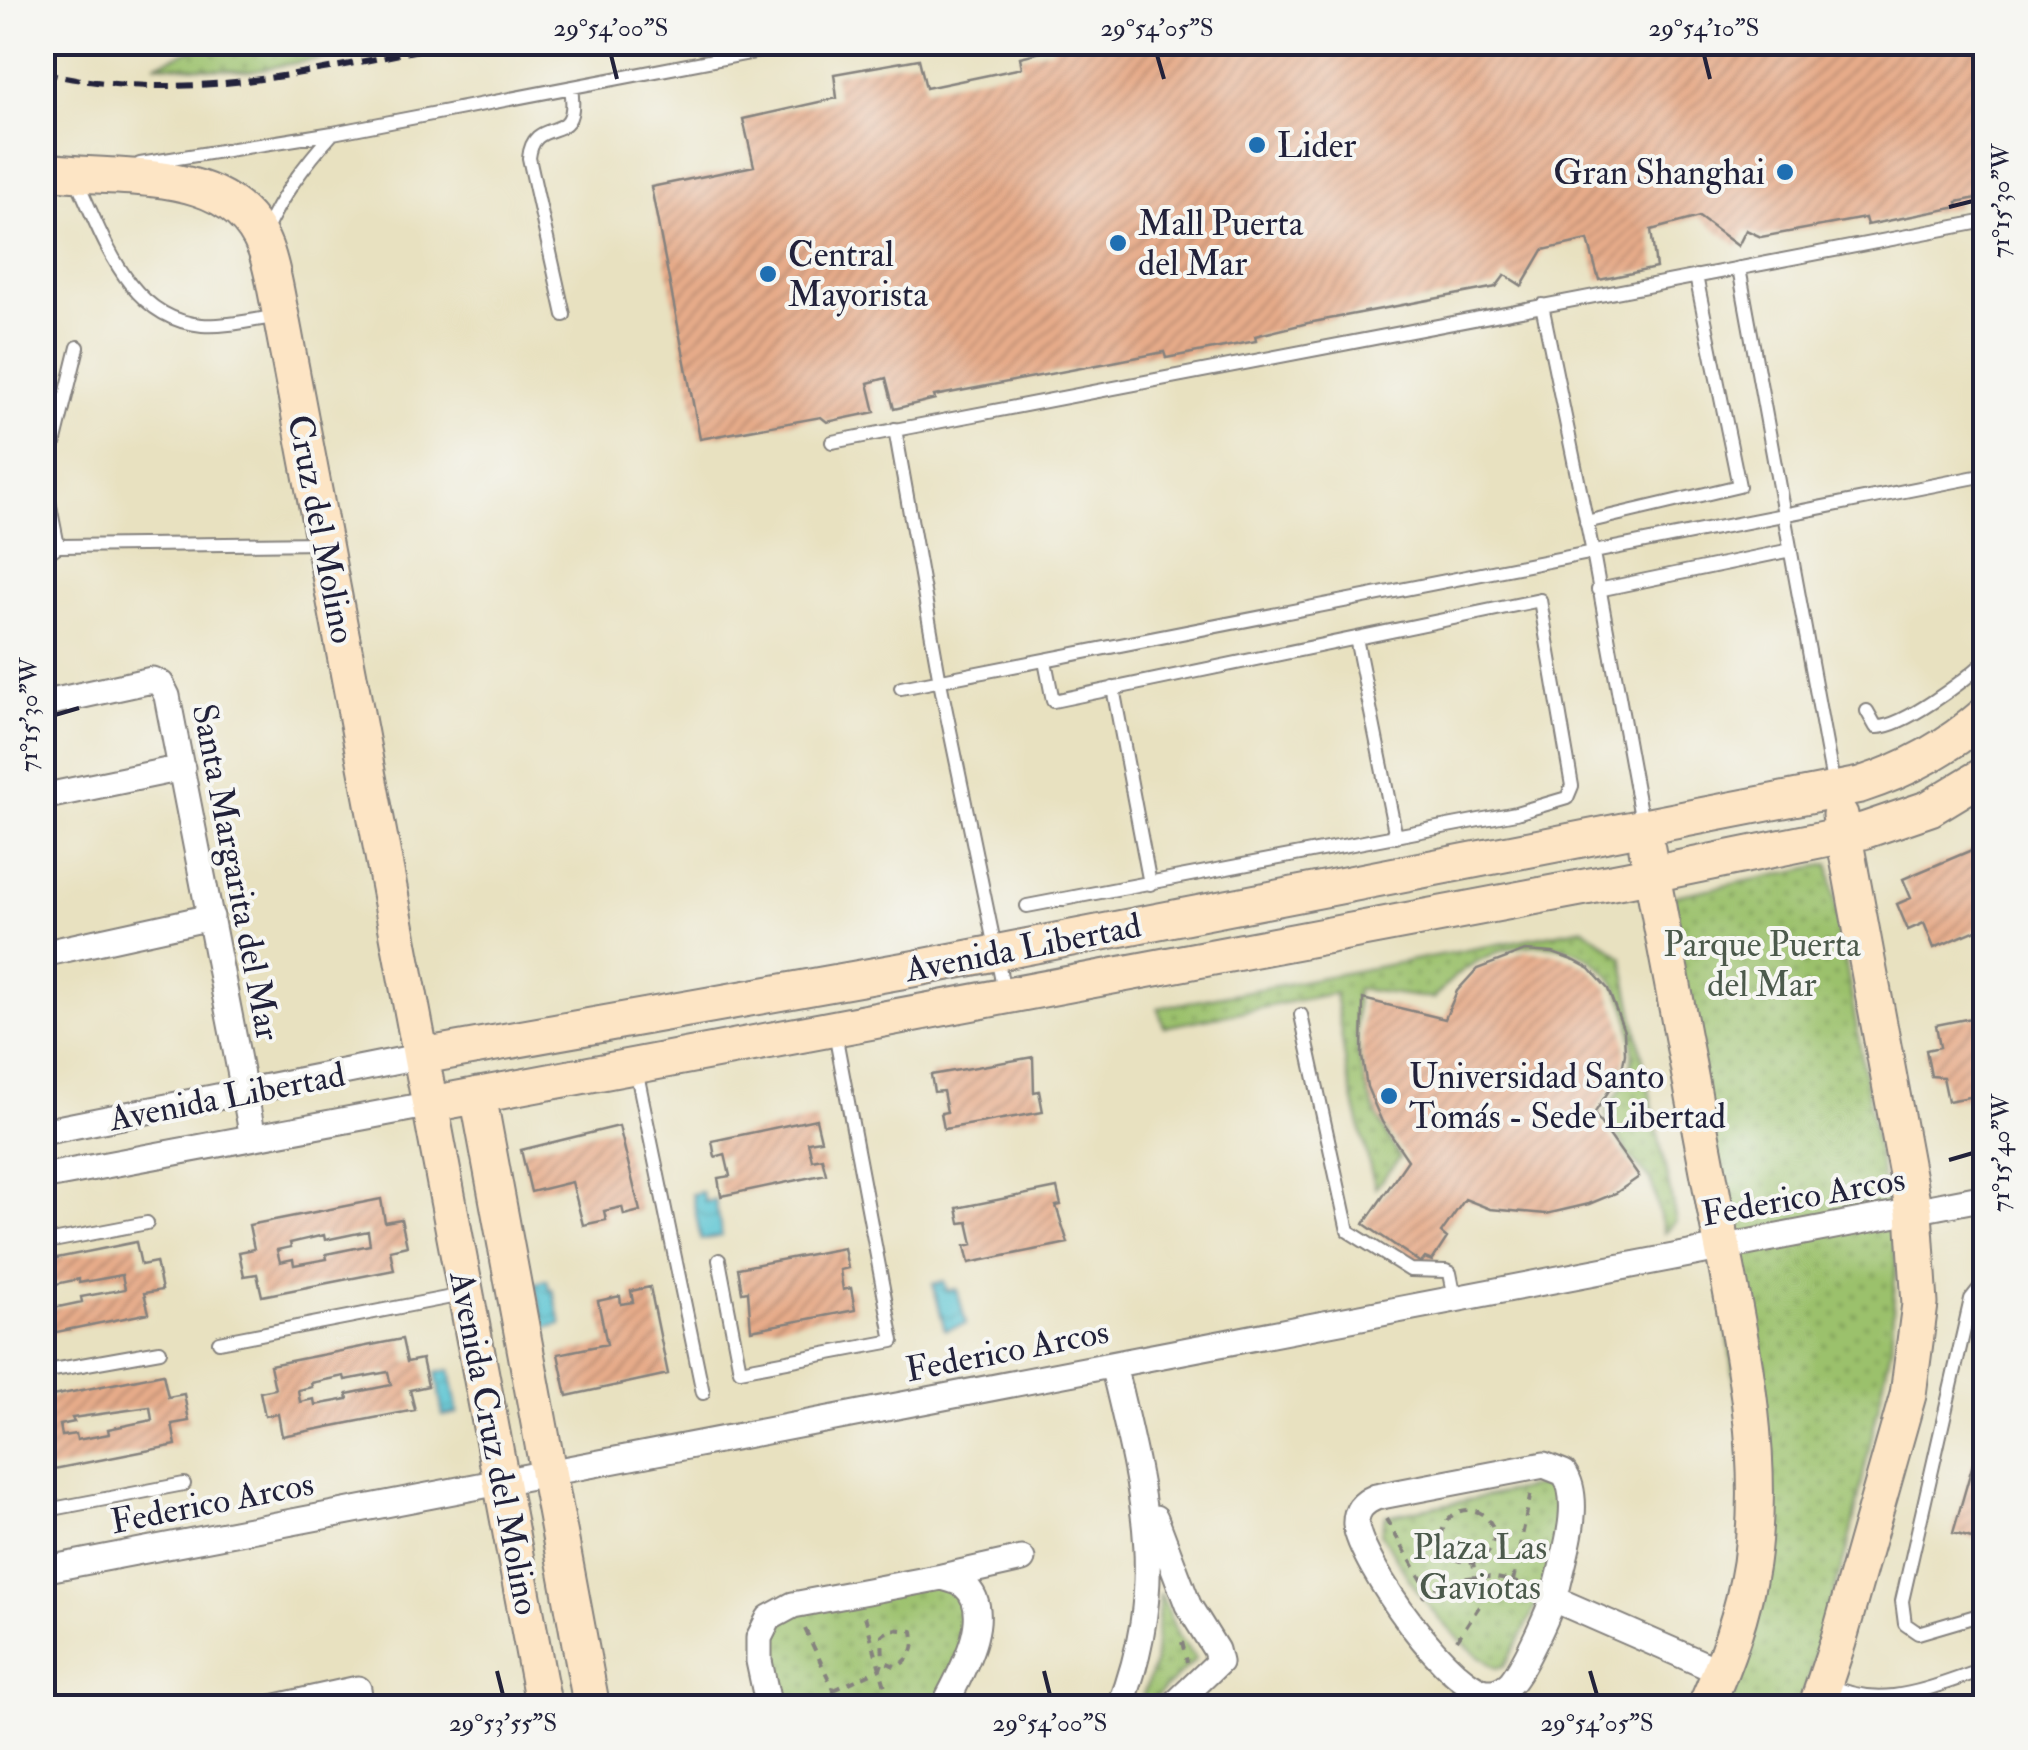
<svg xmlns="http://www.w3.org/2000/svg" width="2028" height="1750" font-family="'IM FELL Double Pica',serif">
<defs>
<pattern id="grass-dots" width="8" height="8" patternUnits="userSpaceOnUse" patternTransform="scale(2.5)"><rect width="8" height="8" fill="#9bc16c"/><path d="M2 2h.1M6 6h.1" fill="none" stroke="#7e9c5a" stroke-width="1.8" stroke-linecap="round"/></pattern>
<pattern id="water-waves" width="16" height="10" patternUnits="userSpaceOnUse" patternTransform="scale(2.5)"><rect width="16" height="10" fill="#57c3d1"/><path d="M0 5q4-4 8 0t8 0" fill="none" stroke="#4ba7b4"/></pattern>
<pattern id="building-hatch" width="6" height="6" patternUnits="userSpaceOnUse" patternTransform="scale(2.5)"><rect width="6" height="6" fill="#e7ac8a"/><path d="M-1 1l2-2M0 6l6-6M5 7l2-2" fill="none" stroke="#bb8c72"/></pattern>
</defs>
<rect width="100%" height="100%" fill="#f6f6f2"/>
<filter id="ink" filterUnits="userSpaceOnUse"><feTurbulence type="fractalNoise" baseFrequency=".01" numOctaves="2"/><feDisplacementMap in="SourceGraphic" scale="20" xChannelSelector="R" yChannelSelector="G"/><feConvolveMatrix kernelMatrix="1 2 1 2 8 2 1 2 1" color-interpolation-filters="sRGB"/></filter>
<filter id="wash" filterUnits="userSpaceOnUse"><feTurbulence type="fractalNoise" baseFrequency=".0048" numOctaves="4" result="noise"/><feDisplacementMap in="SourceGraphic" scale="40" xChannelSelector="R" yChannelSelector="G"/><feGaussianBlur stdDeviation="2.25" result="paint"/><feColorMatrix in="noise" values="0 0 0 0 0 0 0 0 0 0 0 0 0 0 0 0 0 1.4 0 .05"/><feComposite in="paint" operator="in"/></filter>
<g filter="url(#wash)">
<rect width="100%" height="100%" fill="#e8e1c0"/>
<path fill="url(#grass-dots)" stroke="#5e7254" stroke-width="2.5" d="M 211,43 L 211,42 L 413,43 L 248,71 L 155,64 Z
M 1829,864 L 1896,1261 L 1891,1348 L 1848,1546 L 1803,1695 L 1797,1707 L 1721,1707 L 1763,1579 L 1665,898 Z
M 1584,928 L 1622,957 L 1676,1221 L 1664,1233 L 1651,1180 L 1629,1156 L 1605,1114 C 1612,1101 1623,1087 1629,1073 C 1635,1057 1632,1036 1629,1019 C 1607,918 1486,929 1434,999 L 1357,989 C 1352,1059 1364,1099 1400,1158 L 1375,1188 L 1347,1073 L 1335,993 L 1164,1027 L 1158,1008 Z
M 1554,1483 L 1563,1488 C 1560,1555 1538,1610 1504,1666 L 1496,1668 C 1444,1634 1410,1586 1381,1532 L 1385,1516 Z
M 942,1583 L 959,1589 L 971,1630 L 936,1707 L 775,1707 L 765,1660 L 774,1623 L 795,1611 Z
M 1160,1593 L 1178,1636 L 1196,1659 L 1145,1707 L 1138,1707 L 1154,1666 Z"/>
<path fill="url(#water-waves)" stroke="#3c7286" stroke-width="2.5" d="M 702,1192 L 705,1202 L 715,1200 L 722,1236 L 701,1240 L 692,1194 Z
M 547,1280 L 549,1289 L 553,1289 L 561,1324 L 545,1328 L 535,1283 Z
M 944,1281 L 947,1291 L 957,1289 L 966,1324 L 945,1330 L 933,1284 Z
M 450,1370 L 458,1413 L 443,1416 L 436,1373 Z"/>
<g id="blocks">
<path fill="url(#building-hatch)" fill-rule="evenodd" d="M 1052,42 L 1141,42 L 1141,45 L 1156,42 L 1986,42 L 1986,196 L 1957,202 L 1958,207 L 1867,225 L 1865,218 L 1761,237 L 1746,230 L 1738,246 L 1699,217 L 1651,230 L 1656,268 L 1599,280 L 1588,240 L 1543,250 L 1522,286 L 1505,275 L 1496,287 L 1308,323 L 1255,336 L 1256,341 L 1166,358 L 1164,352 L 1113,362 L 934,396 L 935,399 L 894,409 L 886,378 L 868,383 L 875,412 L 827,422 L 821,417 L 700,439 L 651,187 L 754,166 L 743,119 L 837,98 L 834,74 L 919,59 L 926,88 L 1022,68 L 1020,57 L 1054,49 Z
M 1986,844 L 1986,926 L 1934,948 L 1924,923 L 1908,930 L 1897,904 L 1911,898 L 1903,879 Z
M 1525,951 L 1553,953 L 1575,961 L 1590,969 L 1608,989 L 1624,1031 L 1625,1054 L 1622,1070 L 1594,1114 L 1639,1177 L 1616,1193 L 1589,1204 L 1546,1214 L 1490,1209 L 1465,1199 L 1441,1233 L 1447,1238 L 1432,1261 L 1425,1258 L 1421,1263 L 1364,1224 L 1408,1160 L 1382,1122 L 1367,1087 L 1362,1057 L 1363,999 L 1445,1019 L 1457,991 L 1477,969 Z
M 1986,1015 L 1986,1094 L 1948,1101 L 1943,1077 L 1931,1076 L 1926,1050 L 1940,1047 L 1936,1025 Z
M 1033,1057 L 1034,1092 L 1039,1091 L 1043,1112 L 944,1129 L 941,1113 L 947,1112 L 943,1091 L 934,1092 L 931,1075 Z
M 816,1119 L 821,1140 L 808,1142 L 812,1160 L 822,1158 L 826,1174 L 721,1196 L 718,1178 L 730,1176 L 725,1154 L 715,1157 L 712,1141 Z
M 619,1126 L 640,1211 L 624,1215 L 622,1207 L 604,1211 L 606,1220 L 583,1225 L 572,1182 L 531,1192 L 521,1150 Z
M 1057,1188 L 1061,1205 L 1056,1206 L 1068,1243 L 969,1263 L 965,1246 L 973,1244 L 968,1222 L 960,1223 L 957,1208 Z
M 381,1199 L 385,1222 L 401,1219 L 407,1246 L 390,1250 L 394,1270 L 262,1296 L 257,1274 L 244,1276 L 239,1252 L 254,1249 L 249,1225 ZM 368,1231 L 370,1245 L 326,1254 L 327,1259 L 294,1265 L 293,1259 L 280,1262 L 277,1250 L 291,1247 L 290,1243 L 324,1235 L 325,1240 Z
M 136,1242 L 141,1265 L 156,1262 L 162,1290 L 144,1293 L 149,1313 L 42,1335 L 42,1304 L 48,1303 L 49,1309 L 82,1302 L 81,1297 L 125,1289 L 122,1275 L 79,1283 L 79,1279 L 42,1287 L 42,1261 Z
M 844,1248 L 848,1268 L 840,1270 L 843,1290 L 851,1288 L 855,1310 L 751,1330 L 748,1291 L 742,1292 L 738,1268 Z
M 650,1287 L 668,1374 L 567,1396 L 558,1354 L 607,1344 L 598,1301 L 620,1296 L 621,1304 L 633,1302 L 631,1291 Z
M 402,1339 L 407,1362 L 422,1359 L 428,1386 L 410,1390 L 415,1410 L 282,1436 L 278,1414 L 265,1416 L 260,1392 L 275,1389 L 270,1365 ZM 388,1372 L 391,1385 L 347,1394 L 348,1399 L 315,1405 L 314,1399 L 300,1402 L 298,1390 L 312,1387 L 311,1383 L 344,1376 L 345,1380 Z
M 163,1374 L 168,1397 L 184,1394 L 189,1421 L 172,1424 L 176,1445 L 44,1471 L 42,1398 ZM 150,1407 L 152,1420 L 108,1429 L 109,1434 L 77,1440 L 76,1434 L 62,1436 L 60,1425 L 74,1422 L 72,1418 Z
M 1986,1418 L 1986,1561 L 1978,1558 L 1983,1541 L 1953,1533 Z"/>
</g>
</g>
<g filter="url(#ink)">
<use href="#blocks" fill-opacity="0" stroke="#85827e" stroke-width="2.5"/>
<g fill="none" stroke-linecap="round" stroke-linejoin="round">
<g stroke="#85827e" stroke-width="16">
<path id="lane" d="M 140,164 L 333,133 L 807,42
M 75,177 C 103,235 127,319 202,325 C 227,327 256,319 281,316
M 264,234 C 282,195 304,165 333,133
M 1739,268 L 1834,788
M 1542,305 L 1593,553 L 1642,823
M 564,315 L 529,158 C 534,111 581,151 571,88
M 895,429 L 940,682 L 1005,996
M 832,442 L 1986,221
M 1586,522 L 1739,486 L 1696,276
M 58,546 L 45,481 L 78,347
M 42,557 L 58,546 L 321,543
M 1598,590 L 1791,550
M 1356,638 L 1396,837
M 901,688 L 1986,475
M 1113,688 L 1150,884
M 1867,711 L 1876,727 C 1903,728 1965,680 1986,661
M 1027,906 L 1516,813 L 1567,798 L 1572,786 L 1540,600 L 1053,701 L 1045,661
M 1301,1015 L 1348,1231 L 1410,1270 L 1446,1271 L 1450,1273 L 1455,1298
M 636,1069 L 703,1393
M 42,1243 L 147,1223
M 719,1260 L 740,1370 L 893,1341 L 835,1033
M 1986,1280 L 1971,1299 L 1902,1601 L 1905,1624 L 1918,1633 L 1986,1613
M 219,1342 L 462,1295
M 42,1372 L 160,1351
M 42,1511 L 184,1484
M 1825,1683 C 1882,1713 1930,1687 1986,1669"/>
</g>
<g stroke="#85827e" stroke-width="29">
<path id="street" d="M 42,704 L 152,680 L 161,684 L 167,696 L 253,1137
M 42,797 L 182,768
M 42,954 L 211,917
M 42,1132 L 423,1056
M 42,1177 L 432,1104
M 1113,1365 C 1143,1492 1169,1579 1120,1708
M 1544,1465 L 1564,1473 C 1583,1500 1565,1554 1558,1584 C 1552,1607 1526,1663 1512,1681 C 1507,1687 1499,1691 1492,1692 C 1453,1696 1360,1562 1356,1525 C 1355,1510 1364,1502 1376,1497 Z
M 1155,1518 L 1188,1605 L 1216,1650 L 1219,1662 L 1171,1708
M 42,1570 L 1986,1197
M 942,1577 L 1022,1559
M 1554,1599 L 1721,1672
M 272,1708 L 358,1689 L 361,1708
M 769,1708 L 759,1661 L 759,1638 L 769,1618 L 793,1605 L 942,1577 C 949,1579 958,1581 964,1585 C 998,1613 958,1678 943,1708"/>
</g>
<g stroke="#85827e" stroke-width="39">
<path id="secondary" d="M 42,170 C 114,183 231,160 265,248 C 273,269 276,294 281,316 L 544,1708
M 1647,849 C 1670,969 1693,1089 1715,1208 C 1737,1323 1767,1446 1751,1563 C 1743,1615 1726,1660 1705,1708
M 423,1056 L 912,969 L 1860,785 C 1909,769 1947,748 1986,714
M 478,1095 L 592,1708
M 432,1104 L 1628,879 L 1863,831 L 1930,808 L 1986,774
M 1816,1708 L 1838,1642 L 1908,1395 L 1920,1304 L 1914,1212 L 1840,815"/>
</g>
<path stroke="#85827e" stroke-width="4" stroke-dasharray="8 8" stroke-linecap="butt" d="M1442 1536a26 26 0 1 1 52 0a26 26 0 1 1-52 0Z
M 1386,1519 L 1429,1592
M 1513,1581 L 1531,1492
M 1422,1597 C 1456,1572 1493,1572 1531,1588
M 865,1616 L 891,1708
M 805,1629 L 834,1690 L 833,1708
M 1457,1640 L 1480,1605 L 1473,1562
M 1182,1642 L 1187,1662
M 834,1690 L 880,1669 L 883,1661 L 897,1667 C 912,1657 916,1649 913,1631 L 891,1629 L 882,1635 L 883,1661"/>
<use href="#lane" stroke="#fff" stroke-width="12"/>
<use href="#street" stroke="#fff" stroke-width="25"/>
<use href="#secondary" stroke="#fde5c5" stroke-width="35"/>
<path stroke="#22223b" stroke-width="6" stroke-dasharray="15 8" stroke-linecap="butt" d="M 42,72 C 183,107 320,69 459,42"/>
</g>
</g>
<path fill="none" stroke="#22223b" stroke-width="4" d="M 611,55 L 617,79M 1157,55 L 1164,79M 1704,55 L 1710,79M 1949,207 L 1973,201M 55,715 L 79,708M 1949,1160 L 1973,1153M 497,1671 L 503,1695M 1044,1671 L 1050,1695M 1590,1671 L 1597,1695"/>
<g fill="#1f6fb2" stroke="#f6f6f2" stroke-width="4">
<circle cx="1257" cy="145" r="10"/>
<circle cx="1785" cy="172" r="10"/>
<circle cx="1118" cy="243" r="10"/>
<circle cx="768" cy="274" r="10"/>
<circle cx="1389" cy="1096" r="10"/>
</g>
<g text-anchor="middle" stroke-width="8" stroke-linejoin="round" paint-order="stroke">
<g font-size="35" fill="#22223b" stroke="#f6f6f2" text-anchor="start">
<text x="1277" y="157">Lider</text>
<text x="1765" y="184" text-anchor="end">Gran Shanghai</text>
<text x="1138" y="235">Mall Puerta<tspan x="1138" dy="40">del Mar</tspan></text>
<text x="788" y="266">Central<tspan x="788" dy="40">Mayorista</tspan></text>
<text x="1409" y="1088">Universidad Santo<tspan x="1409" dy="40">Tomás - Sede Libertad</tspan></text>
</g>
<g font-size="35" fill="#22223b" stroke="#f6f6f2">
<text transform="translate(322 529) rotate(79)" y="12">Cruz del Molino</text>
<text transform="translate(237 872) rotate(79)" y="12">Santa Margarita del Mar</text>
<text transform="translate(1023 947) rotate(-11)" y="12">Avenida Libertad</text>
<text transform="translate(227 1096) rotate(-11)" y="12">Avenida Libertad</text>
<text transform="translate(1803 1196) rotate(-10)" y="12">Federico Arcos</text>
<text transform="translate(1007 1350) rotate(-11)" y="12">Federico Arcos</text>
<text transform="translate(495 1443) rotate(79)" y="12">Avenida Cruz del Molino</text>
<text transform="translate(212 1502) rotate(-11)" y="12">Federico Arcos</text>
</g>
<g font-size="35" fill="#4c5a4c" stroke="#f6f6f2">
<text x="1762" y="956">Parque Puerta<tspan x="1762" dy="40">del Mar</tspan></text>
<text x="1480" y="1559">Plaza Las<tspan x="1480" dy="40">Gaviotas</tspan></text>
</g>
</g>
<rect width="2028" height="1750" fill="none" stroke="#f6f6f2" stroke-width="110"/>
<rect x="55" y="55" width="1918" height="1640" fill="none" stroke="#22223b" stroke-width="4"/>
<g font-size="25" text-anchor="middle" fill="#22223b">
<text x="611" y="36">29°54'00"S</text>
<text x="1157" y="36">29°54'05"S</text>
<text x="1704" y="36">29°54'10"S</text>
<text transform="translate(2000 201) rotate(-90)" y="9">71°15'30"W</text>
<text transform="translate(28 715) rotate(-90)" y="9">71°15'30"W</text>
<text transform="translate(2000 1153) rotate(-90)" y="9">71°15'40"W</text>
<text x="503" y="1731">29°53'55"S</text>
<text x="1050" y="1731">29°54'00"S</text>
<text x="1597" y="1731">29°54'05"S</text>
</g>
</svg>
